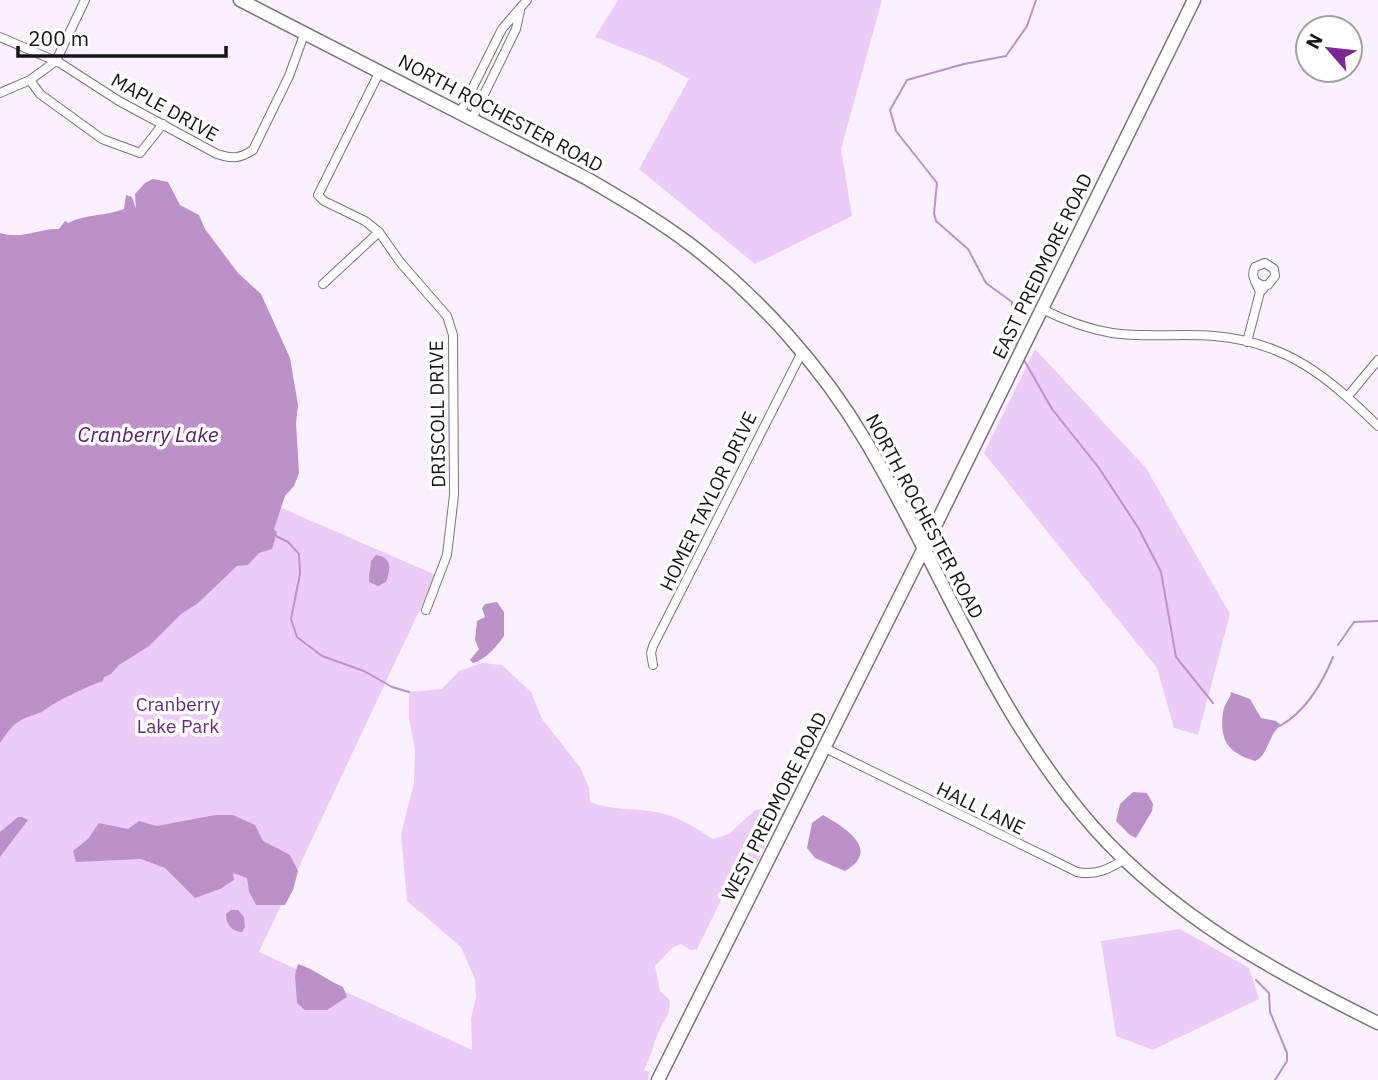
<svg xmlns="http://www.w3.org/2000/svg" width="1378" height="1080" font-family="'IBM Plex Sans',sans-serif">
<rect width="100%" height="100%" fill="#fbf0fe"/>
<path fill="#edcbf8" d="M 618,0 L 882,0 L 841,149 L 852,216 L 755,264 L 639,169 L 689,79 L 658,62 L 595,37 Z
M 1035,349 L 1146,468 L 1230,614 L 1198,735 L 1174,728 L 1157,668 L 984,453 Z
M 120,438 L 436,575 L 259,952 L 472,1050 L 471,1019 L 476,997 L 475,979 L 461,947 L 407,901 L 401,834 L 414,783 L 415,749 L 409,718 L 409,692 L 442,689 L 459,671 L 482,663 L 502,665 L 531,692 L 542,719 L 580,767 L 589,788 L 590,802 C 610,810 629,808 649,811 C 676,814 692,826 713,839 L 729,834 L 755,810 L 774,807 L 777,818 L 757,864 L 727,888 L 697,949 L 690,950 L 681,944 L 672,948 L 655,966 L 660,991 L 669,999 C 672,1014 664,1019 659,1031 C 653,1044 651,1058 644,1070 L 650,1072 L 648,1080 L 0,1080 L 0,683 Z
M 1180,929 L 1249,968 L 1259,999 L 1153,1050 L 1116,1036 L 1101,941 Z"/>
<path fill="#bc91ca" d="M 153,179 L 168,182 L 180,205 L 199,215 L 205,229 L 238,273 L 261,294 L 290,358 L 298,405 L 296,423 L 299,473 L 294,486 L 285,496 L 274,529 L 277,532 L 272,549 L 259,553 L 248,565 L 237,566 L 197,604 L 181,614 L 149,646 L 119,665 L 111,674 L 104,677 L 103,681 C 83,688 60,699 43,711 C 37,715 26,716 18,722 C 10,727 6,735 0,743 L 0,233 C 24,240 38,228 59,229 L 65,221 L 68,223 C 86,214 105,216 124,209 L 126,195 L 132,197 L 136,209 L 135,194 L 145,183 Z
M 376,555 C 392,557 391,569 386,582 L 378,586 L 369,582 C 368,574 371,569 371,561 Z
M 497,602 L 504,612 L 504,636 C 497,646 485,660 473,663 L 470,660 L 479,649 L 475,640 L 477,621 L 485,617 L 482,608 L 485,604 Z
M 1231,692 L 1250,699 L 1261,718 L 1276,721 L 1281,725 C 1267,736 1269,755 1255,761 C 1228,753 1219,740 1223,712 C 1224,704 1230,700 1231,692 Z
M 1133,792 L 1147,793 L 1153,804 L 1152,811 L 1136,838 L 1130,835 L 1116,821 L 1120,804 Z
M 215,815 L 233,815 L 255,825 L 263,841 L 290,855 L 298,871 L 293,890 L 285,905 L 256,905 L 249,892 L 247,878 L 233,873 L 234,880 L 220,889 L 195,898 L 165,868 L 141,859 L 76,862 L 73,851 L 88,839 L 99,823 L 128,829 L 139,821 L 157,826 Z
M 823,815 C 842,826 883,849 845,871 L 815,858 L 807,848 L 812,823 Z
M 18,817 L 22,817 L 28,820 L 0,857 L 0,832 Z
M 231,910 L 238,910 L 244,917 L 245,927 L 242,932 C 232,932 226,924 226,914 Z
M 298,964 C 314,969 327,980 343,987 L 347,997 L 327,1010 L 305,1010 L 297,1003 L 295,975 Z"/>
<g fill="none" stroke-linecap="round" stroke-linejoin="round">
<path stroke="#bc91ca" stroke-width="2" d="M 1017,347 L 1013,334 L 1012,302 L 986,283 L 968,249 L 936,221 L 934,213 L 937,183 L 896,131 L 890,110 L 907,80 L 964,64 L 1006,56 L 1027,26 L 1036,0
M 1024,360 L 1052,409 L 1099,468 L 1139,529 L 1161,572 L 1176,657 L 1213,703
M 276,536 L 288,542 L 299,554 L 300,574 L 291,619 L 297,637 L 322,656 L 364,671 L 392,687 L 409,692
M 1338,645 L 1354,622 L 1378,621
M 1280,726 C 1306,711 1322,684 1333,657
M 1256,980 L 1269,993 L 1270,1012 L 1287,1053 L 1287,1061 L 1275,1080"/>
<g stroke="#7c7380" stroke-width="10">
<path id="street" d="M 0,37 L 60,63 L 119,101 L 217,154 C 232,159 239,159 253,150 L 289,76 L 305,32
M 380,71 L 318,195 L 324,201 L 365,221 L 379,232 L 400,262 L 447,316 L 453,335 L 454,495 L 447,555 L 426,610
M 30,80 L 40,94 L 102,139 L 140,153 L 163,124
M 0,93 L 30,80 L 56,61 L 85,0
M 460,113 L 502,29 L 527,0
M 472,119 L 516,29 L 520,11
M 1255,281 L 1261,285 L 1268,285 L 1275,276 L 1274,269 L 1265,263 L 1255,267 C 1250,277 1257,283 1260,292
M 323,284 L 379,232
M 1042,309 C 1064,320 1088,329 1112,333 C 1146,338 1180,333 1214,336 C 1287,342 1328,377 1378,426
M 1247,342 L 1260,292 L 1264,288
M 1348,396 L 1378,360
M 653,665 L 651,653 L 653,646 L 801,354
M 825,748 L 1077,872 C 1096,876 1109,869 1125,859"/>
</g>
<g stroke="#7c7380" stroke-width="15">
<path id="secondary" d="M 240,0 L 586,178 C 622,199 658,220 691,245 C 759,297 821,366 865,440 C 943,570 992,713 1095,829 C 1174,917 1273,971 1378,1023
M 658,1080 L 937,522 L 1194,0"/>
</g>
<use href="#street" stroke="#fff" stroke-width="8"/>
<use href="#secondary" stroke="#fff" stroke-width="12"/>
</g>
<g text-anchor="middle" stroke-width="7" stroke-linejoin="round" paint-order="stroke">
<g font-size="19" fill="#171419" stroke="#fff">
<text transform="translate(165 107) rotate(29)" y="7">MAPLE DRIVE</text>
<text transform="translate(501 113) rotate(28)" y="7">NORTH ROCHESTER ROAD</text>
<text transform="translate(1042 266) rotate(-64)" y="7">EAST PREDMORE ROAD</text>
<text transform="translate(437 414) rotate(-91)" y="7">DRISCOLL DRIVE</text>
<text transform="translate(708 501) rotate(-64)" y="7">HOMER TAYLOR DRIVE</text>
<text transform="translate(925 516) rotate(62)" y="7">NORTH ROCHESTER ROAD</text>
<text transform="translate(774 806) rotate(-63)" y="7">WEST PREDMORE ROAD</text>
<text transform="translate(981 808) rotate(26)" y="7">HALL LANE</text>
</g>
<g font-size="19" fill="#642f74" stroke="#fff">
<text x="178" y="711">Cranberry<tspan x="178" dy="22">Lake Park</tspan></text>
</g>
<g font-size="21" font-style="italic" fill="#552065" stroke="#fff">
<text x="148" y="442">Cranberry Lake</text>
</g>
</g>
<g transform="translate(1329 49) rotate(298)"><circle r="33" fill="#ffffff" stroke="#a2a1a3" stroke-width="2"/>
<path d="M0-5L12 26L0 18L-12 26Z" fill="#7d2695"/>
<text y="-10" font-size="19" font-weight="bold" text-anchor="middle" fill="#171419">N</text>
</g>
<path d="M18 46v10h208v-10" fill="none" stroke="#171419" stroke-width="3.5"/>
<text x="28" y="46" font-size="21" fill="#171419" stroke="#ffffff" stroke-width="5" paint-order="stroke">200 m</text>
</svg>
